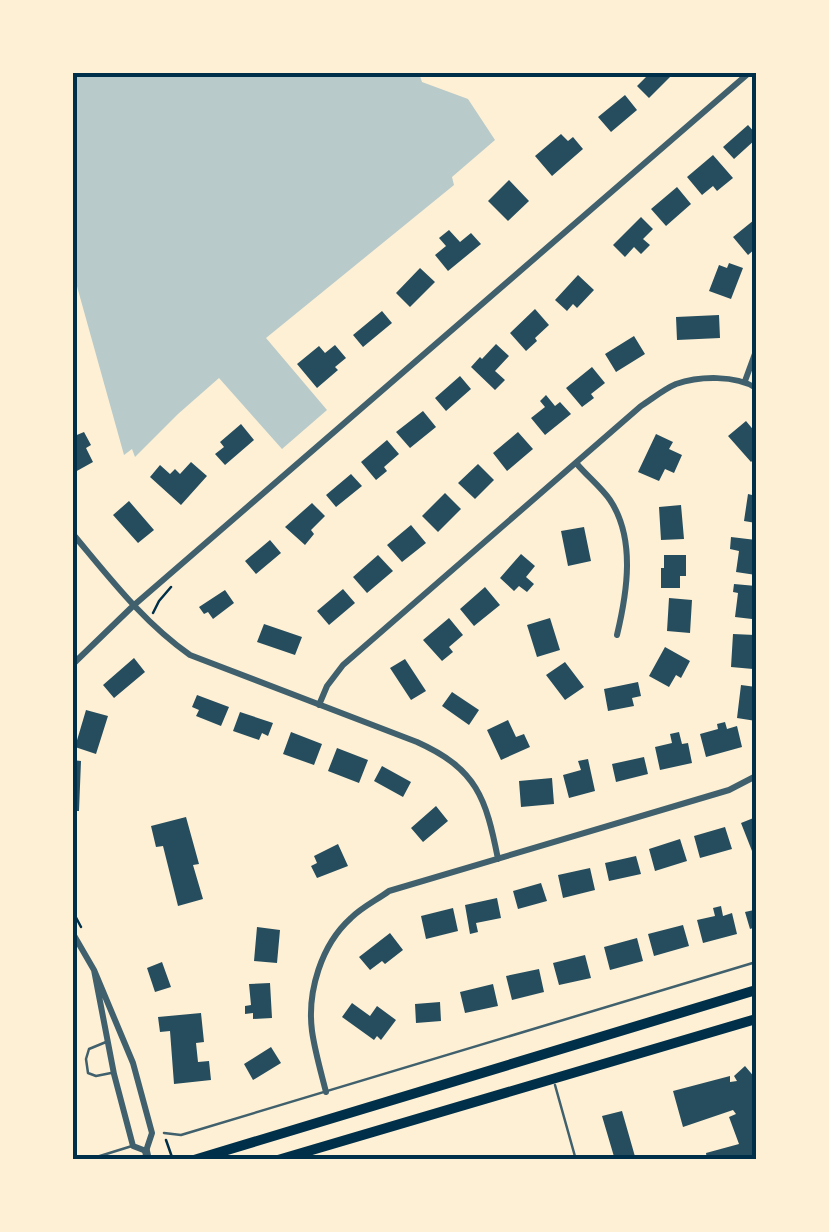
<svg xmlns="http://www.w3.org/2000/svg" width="829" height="1232" font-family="'Roboto Condensed',sans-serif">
<rect width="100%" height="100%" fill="#fdf0d5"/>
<path fill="#b9caca" d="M 72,73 L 419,73 L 422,82 L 468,99 L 495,140 L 452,177 L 454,185 L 266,338 L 327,410 L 282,449 L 219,378 L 178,414 L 135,457 L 132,449 L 124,455 L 73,272 Z"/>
<path fill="#264d5e" d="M 642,72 L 675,72 L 649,98 L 637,86 L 646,77 Z
M 625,95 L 637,110 L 611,132 L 598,117 Z
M 748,125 L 756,134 L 756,139 L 734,159 L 723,147 Z
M 561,134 L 568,141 L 573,137 L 583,149 L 552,176 L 535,156 Z
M 713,155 L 733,178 L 717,191 L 713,186 L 702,195 L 687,177 Z
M 509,180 L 529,201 L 508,221 L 488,201 Z
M 677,187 L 691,204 L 666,226 L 651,209 Z
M 641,217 L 653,229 L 643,239 L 650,245 L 641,254 L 634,247 L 625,257 L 613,245 Z
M 754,220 L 756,223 L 756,248 L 748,255 L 733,237 Z
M 449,230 L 460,242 L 471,233 L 481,244 L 448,271 L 435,255 L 446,246 L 439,238 Z
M 729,263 L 743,268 L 731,299 L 709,291 L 719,265 L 727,268 Z
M 420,268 L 435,282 L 410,307 L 396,293 Z
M 578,275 L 594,290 L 577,308 L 573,304 L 567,311 L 555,300 Z
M 535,309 L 549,325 L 535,338 L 537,341 L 526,351 L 510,333 Z
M 382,311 L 392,323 L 363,347 L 353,335 Z
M 719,315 L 720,338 L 677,340 L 676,317 Z
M 634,336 L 645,354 L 616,372 L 605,354 Z
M 496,344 L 509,356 L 495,371 L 505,380 L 495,390 L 471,367 L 480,357 L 482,359 Z
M 335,345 L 346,358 L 335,367 L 338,370 L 317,388 L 297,364 L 319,346 L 325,353 Z
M 592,367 L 605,383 L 591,394 L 594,398 L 582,407 L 566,388 Z
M 460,376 L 471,389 L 446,411 L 435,398 Z
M 546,395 L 555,406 L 560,402 L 571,414 L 545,435 L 531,418 L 545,407 L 540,401 Z
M 423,411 L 436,427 L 410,448 L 396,432 Z
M 746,421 L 756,433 L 756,457 L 751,462 L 728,436 Z
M 241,424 L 254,440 L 225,465 L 215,454 L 224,447 L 220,442 Z
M 84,432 L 91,445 L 86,448 L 93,462 L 75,472 L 72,467 L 72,437 Z
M 518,432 L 533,449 L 507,471 L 493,453 Z
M 656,434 L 673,442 L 669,449 L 682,455 L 674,473 L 665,469 L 659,481 L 638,472 Z
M 387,440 L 399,454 L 384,467 L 387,471 L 376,480 L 361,462 Z
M 191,462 L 207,476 L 181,505 L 150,477 L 160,465 L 170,474 L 175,469 L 180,474 Z
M 478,464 L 494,480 L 475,499 L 458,483 Z
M 351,474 L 362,486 L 336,507 L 326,495 Z
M 445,493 L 461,509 L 438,532 L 422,516 Z
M 748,494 L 756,496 L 756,523 L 744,521 Z
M 129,501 L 154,530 L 138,543 L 113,515 Z
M 312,503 L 325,516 L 311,530 L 314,534 L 305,545 L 285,527 Z
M 681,505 L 684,539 L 661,540 L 659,507 Z
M 411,525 L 426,543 L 402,562 L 387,545 Z
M 584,527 L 591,561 L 568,566 L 561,531 Z
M 731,537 L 756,540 L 756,575 L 736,572 L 739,551 L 730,549 Z
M 270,540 L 281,553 L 256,574 L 245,561 Z
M 521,554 L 535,566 L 526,577 L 534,584 L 527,592 L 519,586 L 514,591 L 500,578 Z
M 378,555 L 393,571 L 367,593 L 353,577 Z
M 664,555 L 686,555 L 686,576 L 680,576 L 680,588 L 661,588 L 661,568 L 664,568 Z
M 734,584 L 756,586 L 752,619 L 735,617 L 738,593 L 733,592 Z
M 485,587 L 500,605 L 474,626 L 460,609 Z
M 343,589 L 355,603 L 329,625 L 317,611 Z
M 225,590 L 234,603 L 213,619 L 208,612 L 204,614 L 199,607 Z
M 669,598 L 692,600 L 690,633 L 667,631 Z
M 449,618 L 463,635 L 449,647 L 453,652 L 442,661 L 423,640 Z
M 550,618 L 560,650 L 537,657 L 527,625 Z
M 264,624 L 302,637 L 295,655 L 257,642 Z
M 733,634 L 755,635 L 753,669 L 731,667 Z
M 665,647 L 690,661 L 681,678 L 676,675 L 669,687 L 649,676 Z
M 134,658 L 145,672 L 114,698 L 103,685 Z
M 405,659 L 426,691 L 411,700 L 390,668 Z
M 565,662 L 584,687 L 565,700 L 546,675 Z
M 638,682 L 641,696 L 632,698 L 634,706 L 608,711 L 604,689 Z
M 741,685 L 756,687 L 756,721 L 737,718 Z
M 452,692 L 479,710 L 469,725 L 442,706 Z
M 197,695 L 229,707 L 221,726 L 196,716 L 199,710 L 192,707 Z
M 86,710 L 108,716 L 96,754 L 75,747 Z
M 240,712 L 273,723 L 268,736 L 262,733 L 259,740 L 233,731 Z
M 508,720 L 516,737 L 524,734 L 530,747 L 501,760 L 487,730 Z
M 725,722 L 727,729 L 737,726 L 742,747 L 706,757 L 700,734 L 718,729 L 717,724 Z
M 291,732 L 322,744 L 314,765 L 283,754 Z
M 679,732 L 682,744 L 688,743 L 692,763 L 660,770 L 655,747 L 672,743 L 670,734 Z
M 337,748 L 368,760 L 359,783 L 328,771 Z
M 644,757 L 648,774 L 616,782 L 612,764 Z
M 588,759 L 595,791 L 569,798 L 563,775 L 581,770 L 578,761 Z
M 72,760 L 81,761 L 79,811 L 72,811 Z
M 382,766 L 411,782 L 403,797 L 374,781 Z
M 552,778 L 554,804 L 521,807 L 519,781 Z
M 436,806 L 448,821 L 423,842 L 411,828 Z
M 186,817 L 199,864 L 193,865 L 203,899 L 178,906 L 163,846 L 156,847 L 151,826 Z
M 756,817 L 756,850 L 752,851 L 741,823 Z
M 725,827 L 732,849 L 700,858 L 694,836 Z
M 680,839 L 687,861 L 655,871 L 649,849 Z
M 338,844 L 348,866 L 317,878 L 311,866 L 317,863 L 314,856 Z
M 636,856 L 641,874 L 609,881 L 605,863 Z
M 590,868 L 595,890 L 563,898 L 558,875 Z
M 541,883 L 547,901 L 518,909 L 513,891 Z
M 497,898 L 501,918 L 476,923 L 478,932 L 470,934 L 465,905 Z
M 756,900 L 756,927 L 750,929 L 745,912 L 754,910 L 752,901 Z
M 721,906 L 723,916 L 732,913 L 737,934 L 703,943 L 697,920 L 715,916 L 713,908 Z
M 453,908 L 458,931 L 426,939 L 421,916 Z
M 683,925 L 689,946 L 654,956 L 648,934 Z
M 257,927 L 280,930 L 277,963 L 254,961 Z
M 390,933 L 403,950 L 385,964 L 382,961 L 370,970 L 359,957 Z
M 637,938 L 643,961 L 610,970 L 604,947 Z
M 585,955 L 591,978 L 559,985 L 553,963 Z
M 162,962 L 171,987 L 155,992 L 147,968 Z
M 539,969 L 544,992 L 512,1000 L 506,976 Z
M 270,983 L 272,1018 L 253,1019 L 253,1013 L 245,1014 L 245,1006 L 251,1005 L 249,984 Z
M 493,984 L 498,1006 L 465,1013 L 460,992 Z
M 440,1002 L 441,1021 L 416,1023 L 415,1004 Z
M 352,1003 L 370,1016 L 377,1006 L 396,1020 L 381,1040 L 377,1036 L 374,1040 L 342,1017 Z
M 201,1013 L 204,1042 L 196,1043 L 198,1062 L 209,1061 L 211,1080 L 174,1084 L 170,1031 L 160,1032 L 158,1017 Z
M 271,1047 L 281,1063 L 253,1080 L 244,1064 Z
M 745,1066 L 756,1079 L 756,1156 L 746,1160 L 707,1160 L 706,1153 L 739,1144 L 729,1117 L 736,1114 L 733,1110 L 683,1127 L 673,1091 L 730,1076 L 730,1082 L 737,1081 L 734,1076 Z
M 622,1111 L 636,1160 L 615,1160 L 602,1116 Z"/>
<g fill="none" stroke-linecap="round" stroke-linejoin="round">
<path stroke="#003049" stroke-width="2.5" d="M 153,613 L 159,601 L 171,587
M 72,910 L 81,927
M 166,1140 L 173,1160"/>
<path stroke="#3f606c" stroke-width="2.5" d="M 106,1042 L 89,1049 L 86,1059 L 88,1073 L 96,1076 L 111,1073
M 555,1085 L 576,1160
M 164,1133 L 181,1135 L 756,962
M 87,1160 L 132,1146"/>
<path stroke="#3f606c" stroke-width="6" d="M 745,381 L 756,351
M 577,464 C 587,476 601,487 610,500 C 636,539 627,593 617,635
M 72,533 C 109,577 143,622 190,655 L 417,742 C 477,769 486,798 498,859
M 72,665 L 133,606 L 750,72
M 319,705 L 327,686 L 343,665 L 641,406 C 652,399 664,389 676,384 C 699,376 736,375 756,388
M 72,932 L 94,970 L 133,1063 L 152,1133 L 146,1151 L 133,1146 L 114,1074 L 94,970
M 326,1092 C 321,1072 315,1052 312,1031 C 307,992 321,945 351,918 C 362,907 377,900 389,891 L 729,790 L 756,776"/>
<path stroke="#3f606c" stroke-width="8" d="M 146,1151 L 148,1160"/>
<path stroke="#003049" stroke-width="10" d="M 194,1160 L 756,990
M 278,1160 L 756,1019"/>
</g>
<rect width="829" height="1232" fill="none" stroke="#fdf0d5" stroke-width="150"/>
<rect x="75" y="75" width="679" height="1082" fill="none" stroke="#003049" stroke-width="4"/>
</svg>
